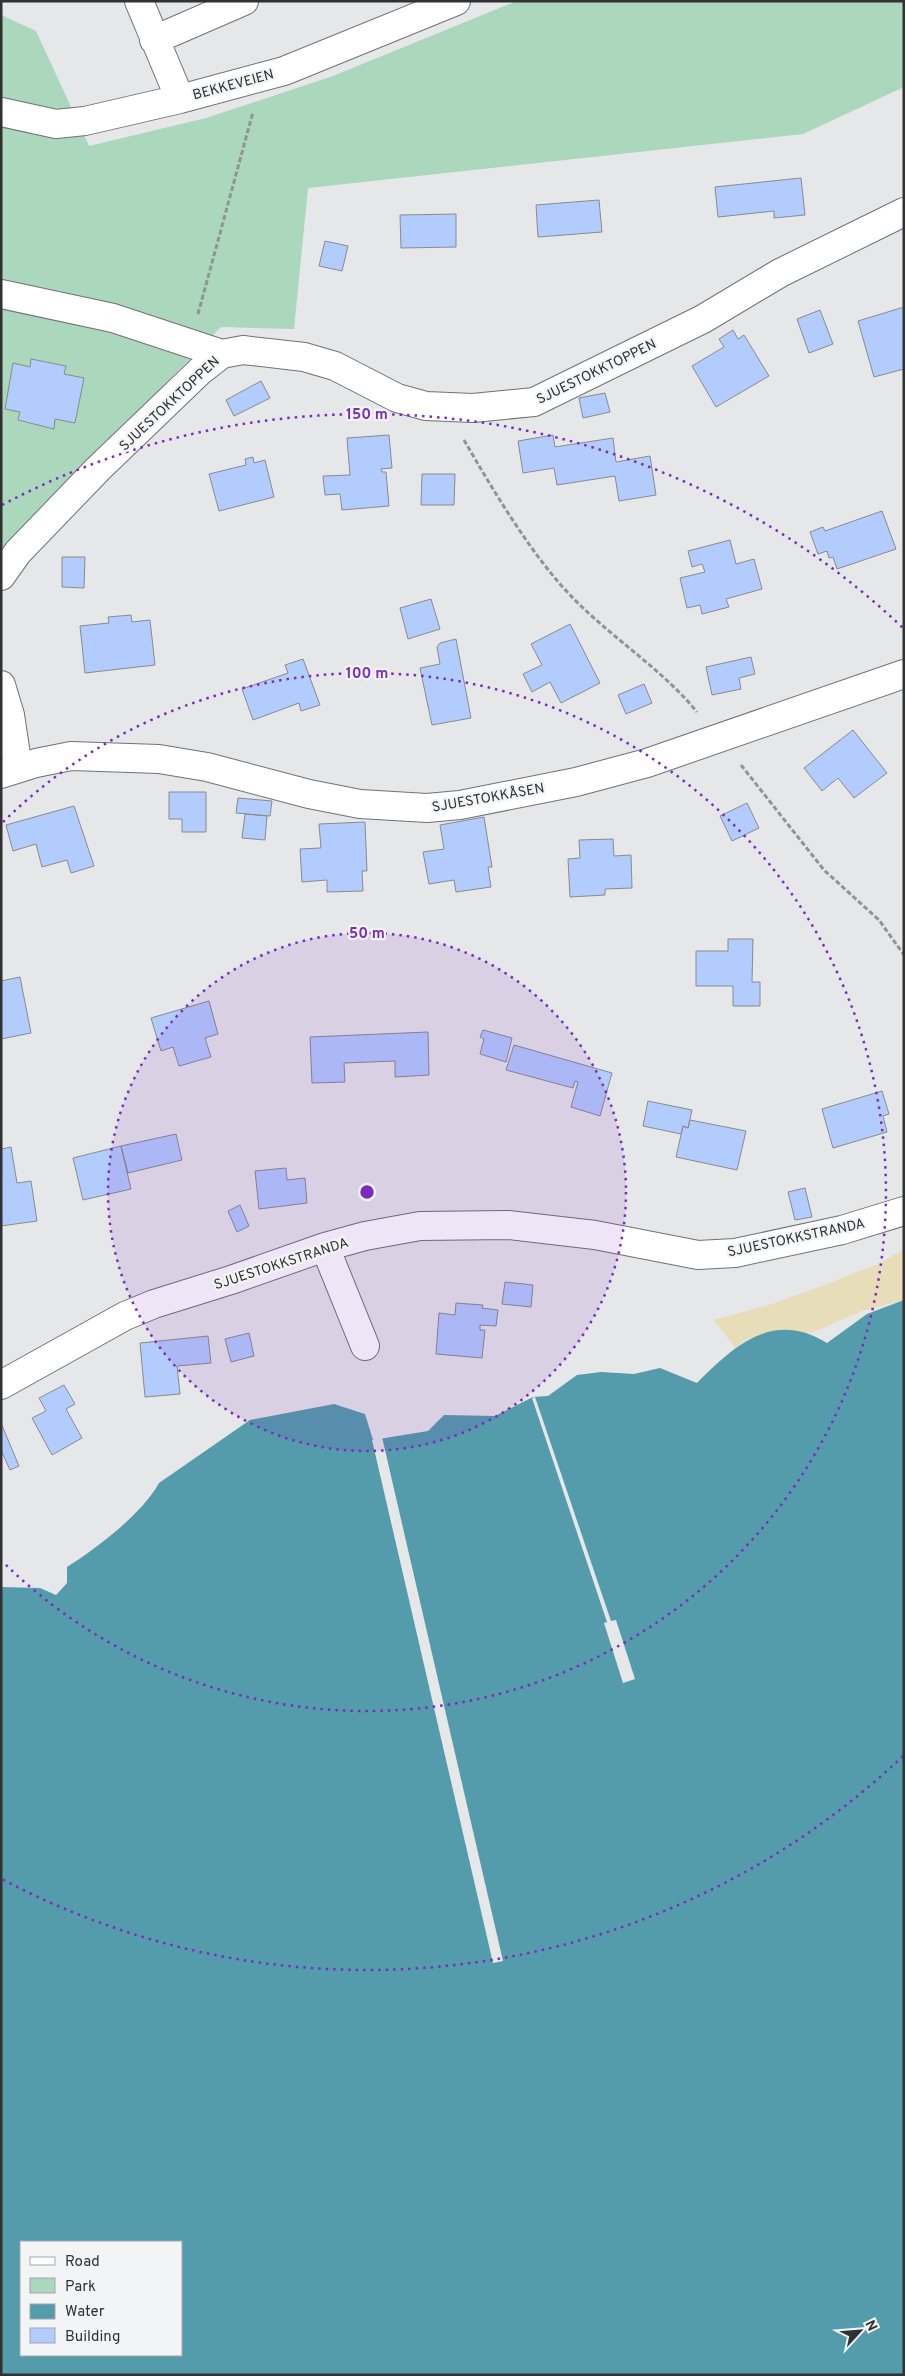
<svg xmlns="http://www.w3.org/2000/svg" width="905" height="2376" font-family="Overpass,sans-serif">
<rect width="100%" height="100%" fill="#e6e7e9"/>
<path fill="#abd7bc" d="M 517,1 L 904,1 L 904,87 L 803,134 L 308,188 L 294,329 L 221,327 L 1,551 L 1,15 L 36,31 L 89,146 L 206,118 L 333,76 Z"/>
<path fill="#e7deb9" d="M 904,1249 L 904,1300 L 862,1311 L 811,1333 L 780,1330 L 747,1339 L 735,1348 L 714,1320 L 769,1305 L 811,1290 L 878,1264 Z"/>
<path fill="#549cab" fill-rule="evenodd" d="M 904,1300 L 904,2375 L 1,2375 L 1,1587 L 40,1588 L 56,1595 L 67,1583 L 67,1567 C 97,1548 142,1514 159,1483 L 250,1420 L 334,1404 L 365,1414 L 373,1440 L 428,1431 L 444,1415 L 495,1416 L 533,1397 L 548,1396 L 577,1375 L 601,1372 L 634,1374 L 660,1368 L 697,1383 C 735,1345 773,1310 827,1343 L 867,1314 ZM 21,2242 L 181,2242 L 181,2355 L 21,2355 Z"/>
<path fill="#e6e7e9" d="M 535,1397 L 611,1621 L 616,1620 L 635,1679 L 623,1683 L 604,1623 L 607,1622 L 532,1398 Z
M 382,1437 L 503,1961 L 493,1963 L 372,1440 Z"/>
<path fill="#b3ccfe" stroke="#898a8c" d="M 801,178 L 805,215 L 774,218 L 774,211 L 718,217 L 715,187 Z
M 599,200 L 602,232 L 538,237 L 536,205 Z
M 456,214 L 456,247 L 401,248 L 400,215 Z
M 325,241 L 348,246 L 342,271 L 319,266 Z
M 904,307 L 904,369 L 874,377 L 858,321 Z
M 820,310 L 833,344 L 809,353 L 797,319 Z
M 733,330 L 738,339 L 744,335 L 769,376 L 716,407 L 692,366 L 724,347 L 719,339 Z
M 31,359 L 66,366 L 64,374 L 84,378 L 75,423 L 55,419 L 54,429 L 18,420 L 20,412 L 5,409 L 13,363 L 30,367 Z
M 261,381 L 270,398 L 234,416 L 226,400 Z
M 605,393 L 610,412 L 583,418 L 579,398 Z
M 389,435 L 392,468 L 381,469 L 382,472 L 386,472 L 389,506 L 342,510 L 340,494 L 325,495 L 323,476 L 350,475 L 347,438 Z
M 553,435 L 555,447 L 613,438 L 616,462 L 650,456 L 656,495 L 619,501 L 615,476 L 557,485 L 554,468 L 523,473 L 518,441 Z
M 253,457 L 254,463 L 265,460 L 274,497 L 219,511 L 209,474 L 246,465 L 245,459 Z
M 422,474 L 455,474 L 454,505 L 421,505 Z
M 882,511 L 896,549 L 837,569 L 833,557 L 829,558 L 827,551 L 818,554 L 810,532 L 823,527 L 825,531 Z
M 730,540 L 736,564 L 754,559 L 762,589 L 726,599 L 729,607 L 702,614 L 700,605 L 687,608 L 680,578 L 705,572 L 702,564 L 692,567 L 688,551 Z
M 62,557 L 85,557 L 84,588 L 62,587 Z
M 431,599 L 440,629 L 408,639 L 400,608 Z
M 131,615 L 132,622 L 150,620 L 155,665 L 85,673 L 80,626 L 109,623 L 108,617 Z
M 570,624 L 600,683 L 561,703 L 550,682 L 532,692 L 523,674 L 542,665 L 531,644 Z
M 456,639 L 471,718 L 432,725 L 420,668 L 440,664 L 437,647 L 440,643 Z
M 751,657 L 755,674 L 739,678 L 741,689 L 712,695 L 706,667 Z
M 303,659 L 320,705 L 301,711 L 299,703 L 253,720 L 242,689 L 288,673 L 285,665 Z
M 644,684 L 652,703 L 626,714 L 618,695 Z
M 853,730 L 887,773 L 854,798 L 838,778 L 822,791 L 804,768 Z
M 169,792 L 206,792 L 206,832 L 182,832 L 182,819 L 169,819 Z
M 238,798 L 272,801 L 270,816 L 236,813 Z
M 747,803 L 759,828 L 732,841 L 720,816 Z
M 74,806 L 94,866 L 71,873 L 67,860 L 42,867 L 36,844 L 13,851 L 6,825 Z
M 245,814 L 267,816 L 265,840 L 242,838 Z
M 484,817 L 492,867 L 488,867 L 491,887 L 456,892 L 454,880 L 429,884 L 423,852 L 444,849 L 440,825 Z
M 365,822 L 367,871 L 362,871 L 363,891 L 327,892 L 327,880 L 302,882 L 300,849 L 321,848 L 319,824 Z
M 613,839 L 614,856 L 631,855 L 632,888 L 605,889 L 605,895 L 570,897 L 568,859 L 580,858 L 579,840 Z
M 728,939 L 753,939 L 752,982 L 760,982 L 760,1006 L 733,1006 L 733,986 L 696,986 L 696,951 L 728,951 Z
M 20,977 L 31,1033 L 1,1039 L 1,981 Z
M 209,1001 L 218,1034 L 205,1038 L 211,1057 L 179,1066 L 173,1047 L 161,1051 L 151,1018 Z
M 483,1030 L 512,1038 L 506,1062 L 480,1054 L 484,1039 L 480,1037 Z
M 428,1032 L 429,1075 L 395,1077 L 395,1061 L 344,1063 L 345,1082 L 312,1083 L 310,1037 Z
M 514,1045 L 612,1073 L 600,1116 L 571,1107 L 578,1082 L 575,1081 L 573,1088 L 506,1070 Z
M 882,1091 L 889,1114 L 883,1116 L 887,1132 L 833,1148 L 822,1109 Z
M 648,1101 L 692,1110 L 688,1128 L 683,1126 L 681,1134 L 643,1126 Z
M 690,1120 L 746,1131 L 737,1170 L 676,1157 L 683,1126 L 688,1128 Z
M 176,1134 L 182,1160 L 128,1173 L 121,1146 Z
M 121,1146 L 131,1189 L 83,1200 L 73,1158 Z
M 11,1147 L 17,1183 L 31,1181 L 37,1221 L 1,1226 L 1,1149 Z
M 286,1168 L 287,1180 L 305,1178 L 307,1203 L 259,1209 L 255,1171 Z
M 805,1188 L 812,1217 L 795,1220 L 788,1192 Z
M 240,1205 L 249,1226 L 237,1232 L 228,1211 Z
M 505,1282 L 533,1285 L 531,1307 L 502,1304 Z
M 456,1303 L 483,1305 L 482,1308 L 498,1310 L 496,1326 L 480,1325 L 480,1330 L 485,1330 L 482,1358 L 436,1354 L 439,1313 L 455,1315 Z
M 249,1333 L 254,1356 L 231,1362 L 225,1339 Z
M 208,1336 L 211,1363 L 177,1366 L 180,1394 L 145,1397 L 140,1343 Z
M 64,1385 L 75,1404 L 66,1409 L 82,1438 L 52,1455 L 32,1418 L 46,1411 L 39,1398 Z
M 1,1423 L 19,1466 L 10,1470 L 1,1450 Z"/>
<g fill="none" stroke-linecap="round" stroke-linejoin="round">
<g stroke="#707173" stroke-width="30">
<path id="minor" d="M 139,1 L 180,99
M 154,40 L 244,1
M 1,112 L 56,124 L 85,121 L 180,99 L 284,71 L 456,1
M 1,294 L 113,318 L 222,354
M 1,576 L 18,552 L 98,469 L 200,371 L 222,354 L 243,350 L 304,357 L 335,366 L 397,398 L 426,406 L 473,408 L 534,402 L 703,319 L 780,273 L 904,212
M 1,685 L 10,715 L 18,768
M 1,774 L 36,763 L 71,756 L 159,759 L 207,767 L 309,794 L 360,804 L 427,808 L 460,805 L 576,782 L 647,763 L 904,674
M 325,1247 L 365,1346
M 1,1385 L 125,1316 L 154,1304 L 231,1280 L 325,1247 L 365,1236 L 420,1226 L 508,1225 L 595,1235 L 698,1255 L 735,1253 L 842,1230 L 904,1211"/>
</g>
<path stroke="#929394" stroke-width="3" stroke-dasharray="5 2.5" stroke-linecap="butt" d="M 198,314 L 253,112
M 464,440 C 493,490 533,558 574,599 C 613,639 662,669 697,712
M 741,765 L 824,870 L 879,920 L 904,955"/>
<use href="#minor" stroke="#fff" stroke-width="28"/>
</g>
<circle cx="367" cy="1192" r="259" fill="#7b2cbf" fill-opacity=".12"/>
<g fill="none" stroke="#7b2cbf" stroke-width="2.5" stroke-dasharray="2.5 5">
<circle cx="367" cy="1192" r="259"/>
<path d="M3 822A519 519 0 1 1 3 1562"/>
<path d="M903 1756A778 778 0 0 1 2 1879M2 505A778 778 0 0 1 903 628"/>
</g>
<g text-anchor="middle" stroke-width="4.5" stroke-linejoin="round" paint-order="stroke">
<g font-size="14" fill="#313132" stroke="#f3f4f6">
<text transform="translate(233 84) rotate(-15)" y="5">BEKKEVEIEN</text>
<text transform="translate(596 371) rotate(-26)" y="5">SJUESTOKKTOPPEN</text>
<text transform="translate(169 403) rotate(-43)" y="5">SJUESTOKKTOPPEN</text>
<text transform="translate(488 797) rotate(-10)" y="5">SJUESTOKKÅSEN</text>
<text transform="translate(796 1237) rotate(-12)" y="5">SJUESTOKKSTRANDA</text>
<text transform="translate(281 1263) rotate(-18)" y="5">SJUESTOKKSTRANDA</text>
</g>
</g>
<circle cx="367" cy="1192" r="8" fill="#7b2cbf" stroke="#f3f4f6" stroke-width="2.5"/>
<g font-size="15" text-anchor="middle" font-weight="bold" fill="#7b2cbf" stroke="#f3f4f6" stroke-width="4.5" stroke-linejoin="round" paint-order="stroke">
<text x="367" y="419">150 m</text>
<text x="367" y="678">100 m</text>
<text x="367" y="938">50 m</text>
</g>
<rect width="905" height="2376" fill="none" stroke="#313132" stroke-width="5"/>
<rect x="20" y="2241" width="162" height="115" fill="#f3f4f6" stroke="#a5a6a8"/>
<rect x="30" y="2257" width="25" height="8" fill="#ffffff" stroke="#a5a6a8"/>
<text x="65" y="2266" font-size="15" fill="#313132">Road</text>
<rect x="30" y="2278" width="25" height="15" fill="#abd7bc" stroke="#a5a6a8"/>
<text x="65" y="2291" font-size="15" fill="#313132">Park</text>
<rect x="30" y="2304" width="25" height="15" fill="#549cab" stroke="#a5a6a8"/>
<text x="65" y="2316" font-size="15" fill="#313132">Water</text>
<rect x="30" y="2328" width="25" height="15" fill="#b3ccfe" stroke="#a5a6a8"/>
<text x="65" y="2341" font-size="15" fill="#313132">Building</text>
<g transform="translate(860 2331) rotate(64)" stroke="#f3f4f6" stroke-width="4" paint-order="stroke">
<path d="M0-4L9 19L0 12L-9 19Z" fill="#313132"/>
<text y="-8" font-size="14" font-weight="bold" text-anchor="middle" fill="#313132">N</text>
</g>
</svg>
